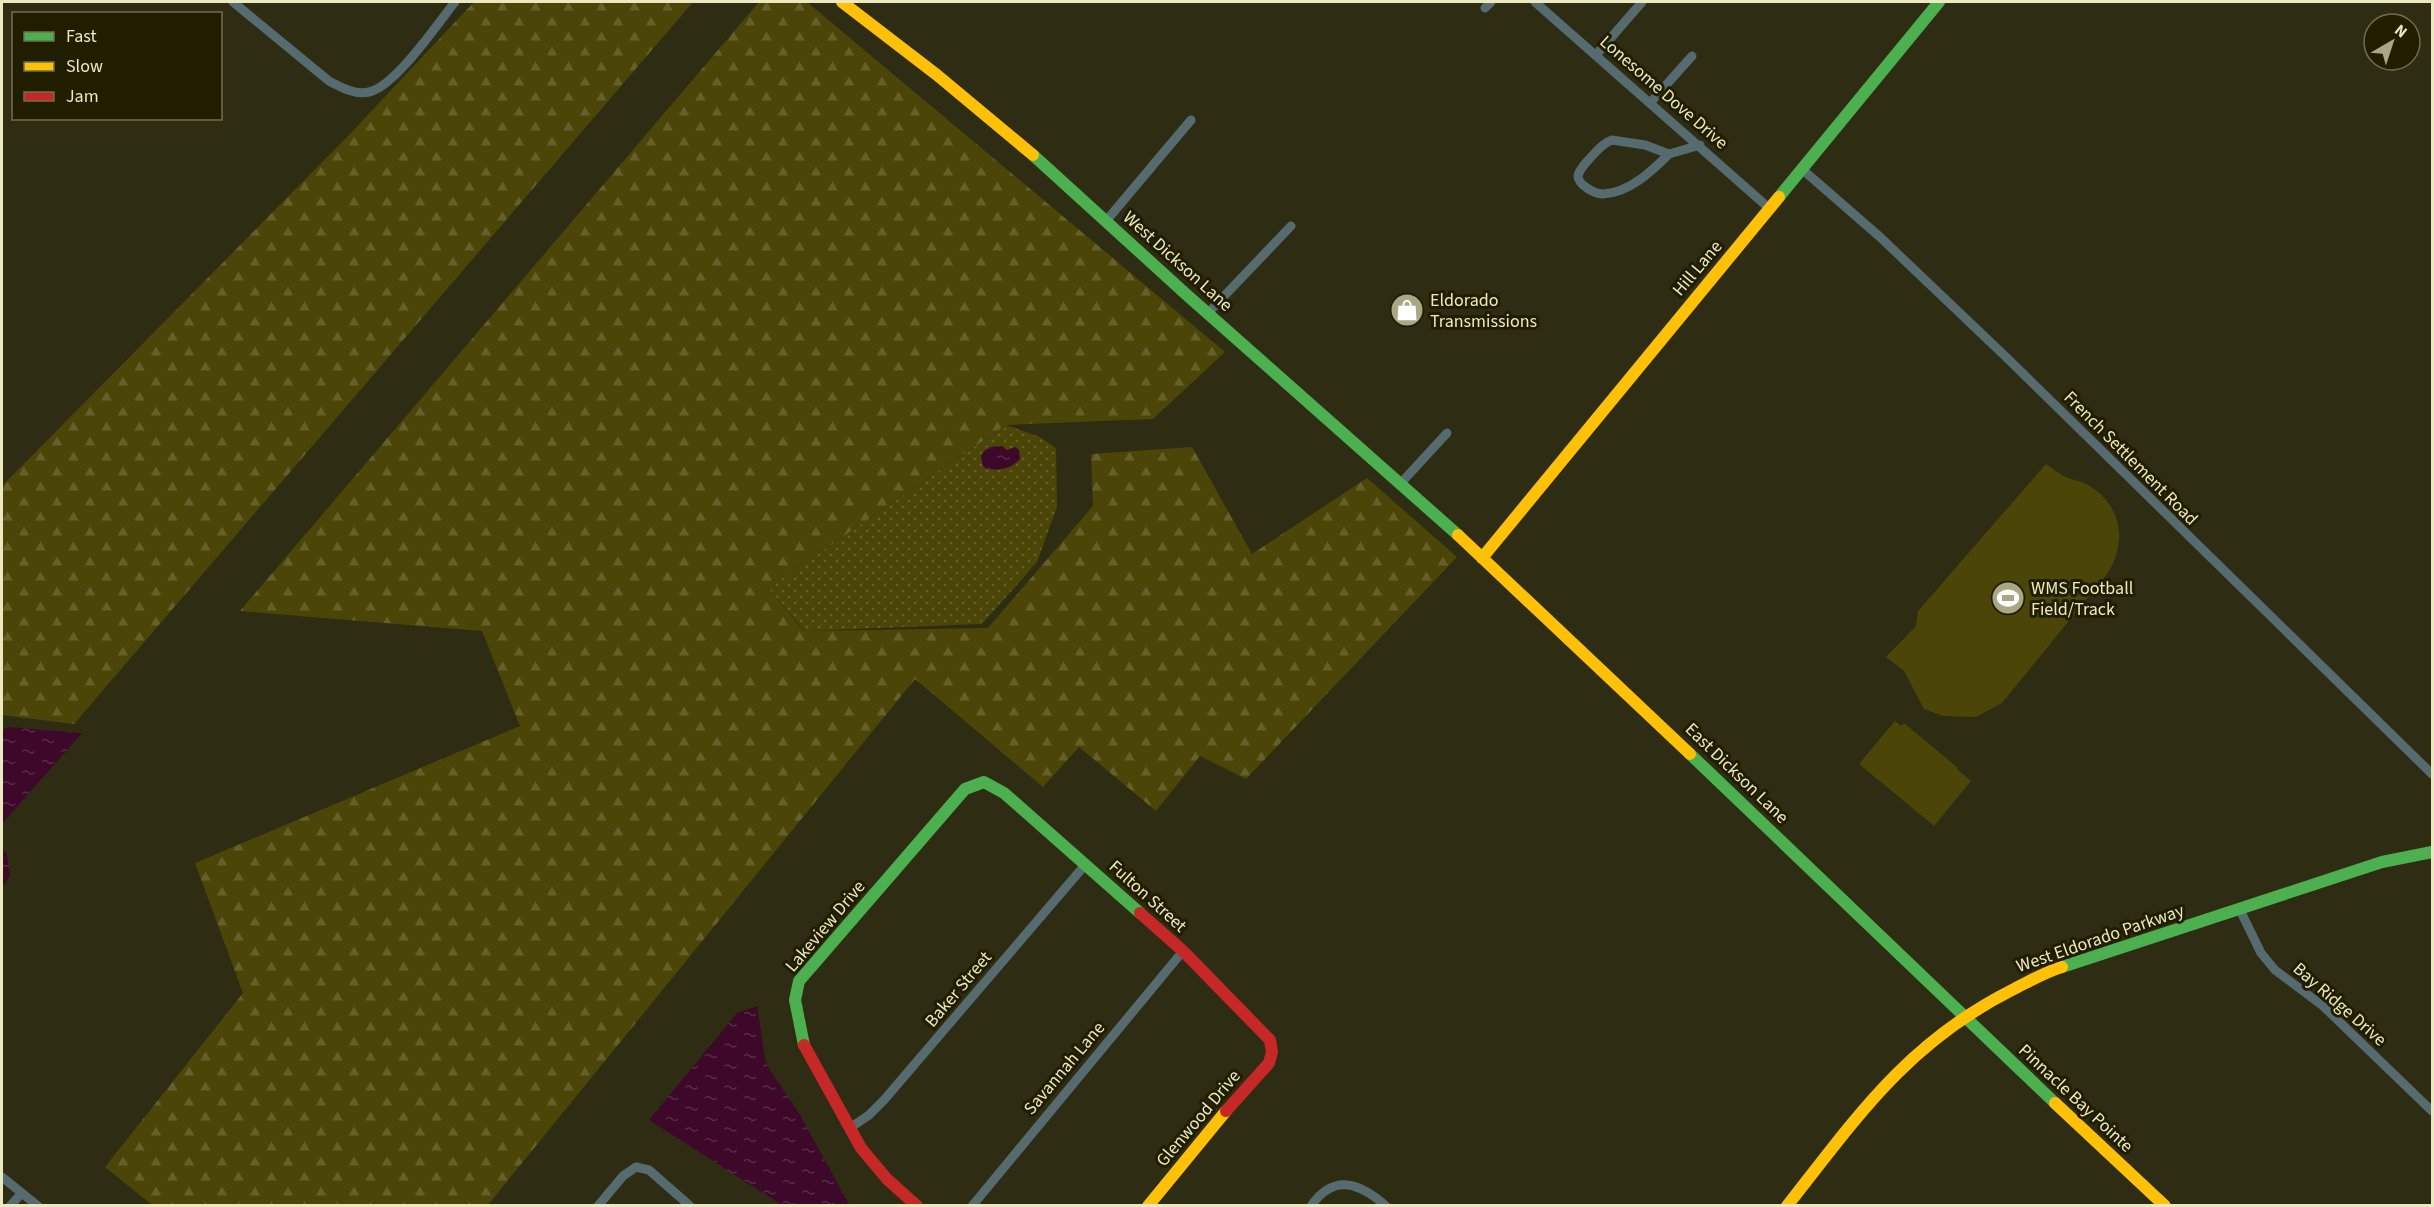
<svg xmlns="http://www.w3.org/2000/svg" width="2434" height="1207" font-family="'Source Sans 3',sans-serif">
<defs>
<pattern id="grass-dots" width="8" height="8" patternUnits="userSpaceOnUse" patternTransform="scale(1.5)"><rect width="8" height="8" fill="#4b4508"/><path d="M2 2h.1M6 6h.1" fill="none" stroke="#65602a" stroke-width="1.8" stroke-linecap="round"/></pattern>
<pattern id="forest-firs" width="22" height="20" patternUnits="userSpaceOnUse" patternTransform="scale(1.5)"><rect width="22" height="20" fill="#4b4508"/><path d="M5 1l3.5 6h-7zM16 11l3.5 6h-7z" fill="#65602a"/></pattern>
<pattern id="water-ripples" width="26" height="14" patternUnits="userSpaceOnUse" patternTransform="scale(1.5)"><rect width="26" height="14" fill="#3d082a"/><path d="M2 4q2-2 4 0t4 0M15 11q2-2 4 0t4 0" fill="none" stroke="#592c47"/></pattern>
</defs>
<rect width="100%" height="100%" fill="#2e2c12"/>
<path fill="url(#grass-dots)" d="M 1006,425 L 1040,437 L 1056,448 L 1057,507 L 1037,562 L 982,624 L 805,631 L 768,588 Z"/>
<path fill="url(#forest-firs)" d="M 474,2 L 693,2 L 74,724 L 2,715 L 2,486 L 347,137 Z
M 759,2 L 807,2 L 1225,352 L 1153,419 L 1006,425 L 768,588 L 804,631 L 988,628 L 1093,506 L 1091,454 L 1192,447 L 1252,554 L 1367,478 L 1457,557 L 1246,779 L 1200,756 L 1156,811 L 1079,747 L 1043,787 L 915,679 L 488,1205 L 152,1205 L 105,1167 L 243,993 L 195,863 L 520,726 L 482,631 L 240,611 Z"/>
<path fill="#4b4508" d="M 2046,464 C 2052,468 2059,474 2066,477 C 2073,480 2081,481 2088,485 C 2122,505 2128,542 2107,574 L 2002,703 L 1976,717 L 1943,716 L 1924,709 L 1904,671 L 1886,657 L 1916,626 L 1918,611 Z
M 1895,721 L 1901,726 L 1904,723 L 1958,768 L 1957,769 L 1971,781 L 1934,826 L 1859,764 Z"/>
<path fill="url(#water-ripples)" d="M 1002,446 L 1007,450 L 1015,447 L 1019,450 L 1020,459 C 1009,470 998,471 983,468 L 981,455 L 988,447 Z
M 8,727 L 82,733 L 2,824 L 2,730 Z
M 2,848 L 7,855 L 10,876 L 2,887 Z
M 757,1006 L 766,1064 L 799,1113 L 849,1204 L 846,1205 L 782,1205 L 649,1120 L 737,1013 Z"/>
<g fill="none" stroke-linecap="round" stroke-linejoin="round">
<path stroke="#556b6f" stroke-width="9" d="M 233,2 L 329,81 C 342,88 355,95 369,92 C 395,87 438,23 455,2
M 1535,2 L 1770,209
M 1485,8 L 1491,2
M 1596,55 L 1642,2
M 1650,103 L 1692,56
M 1612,140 L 1645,145 L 1669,154 C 1652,171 1629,193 1603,194 C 1595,194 1578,185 1578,176 C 1579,169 1587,162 1591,157 C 1598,150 1603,143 1612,140 Z
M 1669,154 L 1700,145
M 1803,170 L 1880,237 L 2006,357 L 2432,774
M 1106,221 L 1191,120
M 1208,313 L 1291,226
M 1401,483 L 1447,433
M 2240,910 L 2261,953 L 2275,970 L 2323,1006 L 2432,1111
M 850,1128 L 869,1115 L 884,1100 L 1085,865
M 2,1177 L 38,1206
M 10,1206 L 22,1193
M 598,1206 L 623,1176 L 636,1167 L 649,1170 L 690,1206
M 972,1206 L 1183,951
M 1311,1206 C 1334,1173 1360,1183 1386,1206"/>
<path stroke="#4caf50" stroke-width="12" d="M 1033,155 L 1188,296 L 1458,535
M 1779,197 L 1939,2
M 1690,754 L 2055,1103
M 2062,967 L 2382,862 L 2432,852
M 804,1045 L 795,1000 L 799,981 L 965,789 L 984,782 L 1004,793 L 1140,913"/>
<path stroke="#ffc107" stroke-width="12" d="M 842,2 L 937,75 L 1033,155
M 1458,535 L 1690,754
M 1482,558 L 1779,197
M 2055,1103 L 2165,1206
M 1148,1206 L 1226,1111
M 1787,1206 C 1857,1117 1907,1043 2012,990 C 2028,982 2045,972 2062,967"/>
<path stroke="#c62828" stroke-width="12" d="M 1140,913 L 1183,951 L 1270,1040 L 1272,1052 L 1269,1063 L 1226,1111
M 804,1045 L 861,1148 L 887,1179 L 917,1206"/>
</g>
<defs>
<g id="shop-disc" transform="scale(1.725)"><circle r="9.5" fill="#aaa784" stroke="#201d00"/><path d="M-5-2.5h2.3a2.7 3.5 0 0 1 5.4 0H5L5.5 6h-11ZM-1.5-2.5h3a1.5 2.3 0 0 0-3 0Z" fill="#fff"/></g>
<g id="stadium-disc" transform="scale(1.725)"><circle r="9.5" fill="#aaa784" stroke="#201d00"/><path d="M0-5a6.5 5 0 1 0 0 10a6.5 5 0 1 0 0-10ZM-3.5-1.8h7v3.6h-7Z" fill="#fff"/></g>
</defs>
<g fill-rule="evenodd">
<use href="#shop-disc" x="1407" y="310"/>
<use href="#stadium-disc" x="2008" y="598"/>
</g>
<g text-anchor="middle" stroke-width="6" stroke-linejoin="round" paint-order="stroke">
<g font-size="18" fill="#ece9c1" stroke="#201d00">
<text transform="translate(1664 92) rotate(41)" y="6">Lonesome Dove Drive</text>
<text transform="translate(1178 261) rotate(42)" y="6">West Dickson Lane</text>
<text transform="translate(1697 268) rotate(-50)" y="6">Hill Lane</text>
<text transform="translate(2131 458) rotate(45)" y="6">French Settlement Road</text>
<text transform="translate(1737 773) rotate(44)" y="6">East Dickson Lane</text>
<text transform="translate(1148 896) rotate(42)" y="6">Fulton Street</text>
<text transform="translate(825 926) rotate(-50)" y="6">Lakeview Drive</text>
<text transform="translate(2100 938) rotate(-19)" y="6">West Eldorado Parkway</text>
<text transform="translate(958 989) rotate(-50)" y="6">Baker Street</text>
<text transform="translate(2340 1004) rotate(41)" y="6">Bay Ridge Drive</text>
<text transform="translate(1064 1068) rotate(-50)" y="6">Savannah Lane</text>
<text transform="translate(2076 1098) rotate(43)" y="6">Pinnacle Bay Pointe</text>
<text transform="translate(1198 1118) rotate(-50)" y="6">Glenwood Drive</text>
</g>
<g font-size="18" fill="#ece9c1" stroke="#201d00" text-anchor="start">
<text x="1430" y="306">Eldorado<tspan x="1430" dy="21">Transmissions</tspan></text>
<text x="2031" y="594">WMS Football<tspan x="2031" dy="21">Field/Track</tspan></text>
</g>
</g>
<rect width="2434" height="1207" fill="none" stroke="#ece9c1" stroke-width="6"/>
<rect x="12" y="12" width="210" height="108" fill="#201d00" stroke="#726f4d" stroke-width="1.5"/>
<rect x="24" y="32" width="30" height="9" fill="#4caf50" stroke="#726f4d" stroke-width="1.5"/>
<text x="66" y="42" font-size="18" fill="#ece9c1">Fast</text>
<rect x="24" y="62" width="30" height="9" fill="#ffc107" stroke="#726f4d" stroke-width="1.5"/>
<text x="66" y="72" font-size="18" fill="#ece9c1">Slow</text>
<rect x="24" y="92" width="30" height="9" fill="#c62828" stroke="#726f4d" stroke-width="1.5"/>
<text x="66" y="102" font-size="18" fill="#ece9c1">Jam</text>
<g transform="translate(2392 42) rotate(39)"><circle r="28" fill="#201d00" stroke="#726f4d" stroke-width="1.5"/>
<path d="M0-4.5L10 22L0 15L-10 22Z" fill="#aaa784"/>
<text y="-9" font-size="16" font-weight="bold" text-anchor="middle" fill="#ece9c1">N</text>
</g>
</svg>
